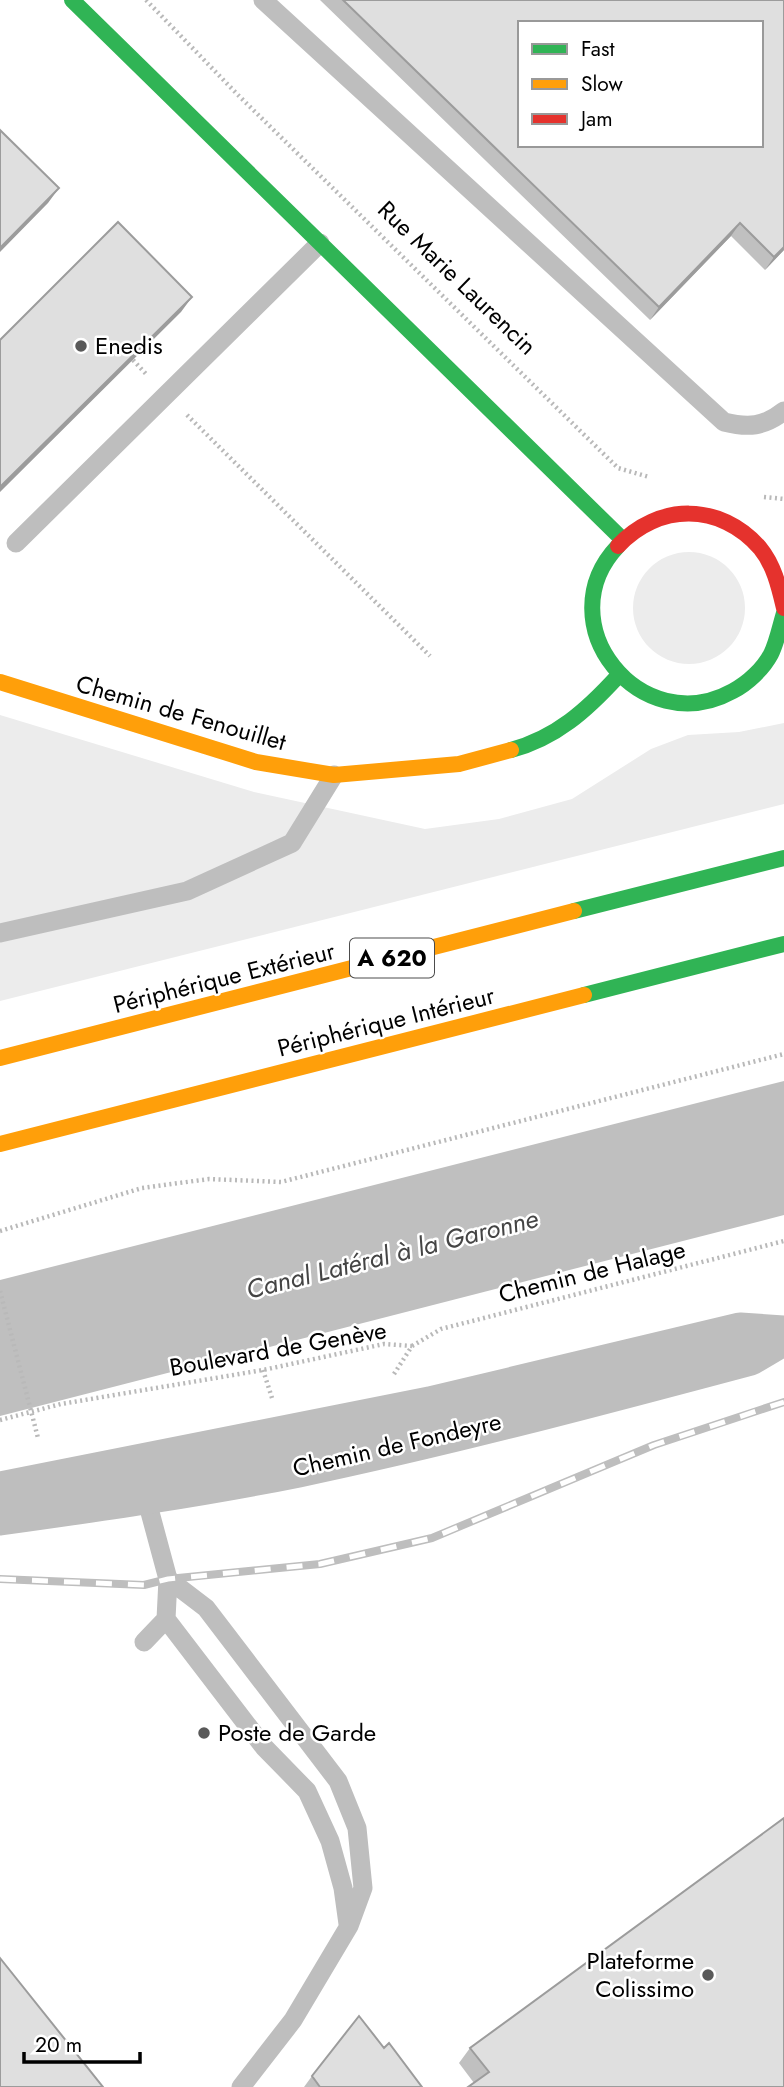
<svg xmlns="http://www.w3.org/2000/svg" width="784" height="2087" font-family="Jost,sans-serif">
<rect width="100%" height="100%" fill="#fff"/>
<path fill="#ececec" d="M633 608a56 56 0 1 1 112 0a56 56 0 1 1-112 0Z
M 0,715 L 254,792 L 425,829 L 499,819 L 572,799 L 651,749 L 688,735 L 739,732 L 784,723 L 784,804 L 0,1001 Z"/>
<path fill="#bfbfbf" d="M 784,1081 L 784,1215 L 0,1416 L 0,1280 Z"/>
<g fill="none" stroke-linecap="round" stroke-linejoin="round">
<path stroke="#b9b9b9" stroke-width="4.5" stroke-dasharray="2 3.5" stroke-linecap="butt" d="M 146,0 L 238,95 L 618,468 L 649,477
M 133,360 L 146,374
M 187,415 L 430,656
M 764,497 L 784,499
M 0,1231 L 142,1188 L 209,1179 L 281,1182 L 784,1054
M 412,1346 L 441,1329 L 784,1241
M 263,1370 L 272,1398
M 0,1420 L 61,1404 L 263,1370 L 384,1344 L 412,1346 L 394,1374"/>
<path stroke="#bebebe" stroke-width="19" d="M 263,0 L 724,422 C 748,428 764,427 784,411
M 16,543 L 320,243
M 0,933 L 187,891 L 292,843 L 334,775
M 168,1579 L 206,1608 L 338,1781 L 357,1828 L 363,1888 L 349,1926 L 293,2020 L 241,2087
M 166,1619 L 264,1747 L 307,1791 L 330,1841 L 343,1888 L 348,1924
M 144,1642 L 166,1619 L 168,1579 L 144,1490"/>
<path stroke="#bebebe" stroke-width="37" d="M 0,1490 L 430,1405 L 740,1331 L 784,1334
M 0,1517 C 100,1503 199,1489 298,1469 C 450,1437 600,1397 750,1357 L 784,1337"/>
<path stroke="#30b455" stroke-width="16" d="M 72,0 L 621,538
M 618,546 C 545,623 641,742 733,691 C 748,683 763,669 771,654 C 777,642 780,626 784,613
M 511,750 C 556,738 587,710 618,676
M 574,911 L 784,858
M 584,995 L 784,944"/>
<path stroke="#ff9f0a" stroke-width="16" d="M 0,682 L 256,762 L 334,775 L 459,764 L 511,750
M 0,1058 L 574,911
M 0,1144 L 584,995"/>
<path stroke="#e5322d" stroke-width="16" d="M 618,546 C 658,503 720,502 760,548 C 774,565 779,587 784,608"/>
<g stroke="#bebebe" stroke-width="8">
<path id="rail" d="M 0,1579 L 144,1585 L 168,1579 L 320,1564 L 432,1538 L 654,1445 L 784,1402"/>
</g>
<use href="#rail" stroke="#fff" stroke-width="5" stroke-dasharray="16" stroke-linecap="butt"/>
<path stroke="#b9b9b9" stroke-width="4.5" stroke-dasharray="2 3.5" stroke-linecap="butt" d="M 0,1291 L 38,1438"/>
</g>
<path fill="#c0c0c0" d="M 320,0 L 784,0 L 784,250 L 765,270 L 731,236 L 650,320 Z
M 384,2048 L 422,2087 L 304,2087 L 312,2076 Z
M 470,2048 L 784,2087 L 474,2083 L 459,2063 Z"/>
<path fill="#9c9c9c" d="M 59,188 L 48,203 L 0,252 L 0,248 Z
M 740,223 L 731,236 L 650,320 L 659,307 Z
M 784,247 L 784,250 L 765,270 L 774,257 Z
M 192,297 L 181,312 L 0,492 L 0,487 Z"/>
<path fill="#dfdfdf" stroke="#9c9c9c" stroke-width="2" fill-rule="evenodd" d="M 343,0 L 784,0 L 784,247 L 774,257 L 740,223 L 659,307 ZM 520,23 L 761,23 L 761,145 L 520,145 Z
M 0,130 L 59,188 L 0,248 Z
M 118,222 L 192,297 L 0,487 L 0,340 Z
M 784,1818 L 784,2087 L 468,2087 L 489,2072 L 470,2048 Z
M 0,1958 L 103,2087 L 0,2087 Z
M 359,2016 L 384,2048 L 389,2043 L 422,2087 L 320,2087 L 312,2076 Z"/>
<g fill="#595959" stroke="#fff" stroke-width="2.5">
<circle cx="81" cy="346" r="7"/>
<circle cx="204" cy="1733" r="7"/>
<circle cx="708" cy="1975" r="7"/>
</g>
<g text-anchor="middle" stroke-width="5" stroke-linejoin="round" paint-order="stroke">
<rect fill="#fff" stroke="#4c4c4c" stroke-width="2" x="350" y="938.5" width="84" height="39" rx="5"/>
<g font-size="23" font-weight="bold" fill="#000">
<text x="392" y="966">A 620</text>
</g>
<g font-size="24" fill="#000" stroke="#fff">
<text transform="translate(457 278) rotate(44)" y="8">Rue Marie Laurencin</text>
<text transform="translate(181 713) rotate(16)" y="8">Chemin de Fenouillet</text>
<text transform="translate(224 978) rotate(-14)" y="8">Périphérique Extérieur</text>
<text transform="translate(386 1022) rotate(-14)" y="8">Périphérique Intérieur</text>
<text transform="translate(592 1272) rotate(-14)" y="8">Chemin de Halage</text>
<text transform="translate(278 1349) rotate(-10)" y="8">Boulevard de Genève</text>
<text transform="translate(397 1445) rotate(-13)" y="8">Chemin de Fondeyre</text>
</g>
<g font-size="24" fill="#000" stroke="#fff" text-anchor="start">
<text x="95" y="354">Enedis</text>
<text x="218" y="1741">Poste de Garde</text>
<text x="694" y="1969" text-anchor="end">Plateforme<tspan x="694" dy="28">Colissimo</tspan></text>
</g>
<g font-size="26" font-style="italic" fill="#444" stroke="#fff">
<text transform="translate(392 1254) rotate(-14)" y="9">Canal Latéral à la Garonne</text>
</g>
</g>
<rect x="518" y="21" width="245" height="126" fill="#ffffff" stroke="#999999" stroke-width="2"/>
<rect x="532" y="44" width="35" height="10" fill="#30b455" stroke="#999999" stroke-width="2"/>
<text x="581" y="56" font-size="21" fill="#000000">Fast</text>
<rect x="532" y="79" width="35" height="10" fill="#ff9f0a" stroke="#999999" stroke-width="2"/>
<text x="581" y="91" font-size="21" fill="#000000">Slow</text>
<rect x="532" y="114" width="35" height="10" fill="#e5322d" stroke="#999999" stroke-width="2"/>
<text x="581" y="126" font-size="21" fill="#000000">Jam</text>
<path d="M24 2052v10h116v-10" fill="none" stroke="#000000" stroke-width="3.5"/>
<text x="35" y="2052" font-size="21" fill="#000000" stroke="#ffffff" stroke-width="5" paint-order="stroke">20 m</text>
</svg>
